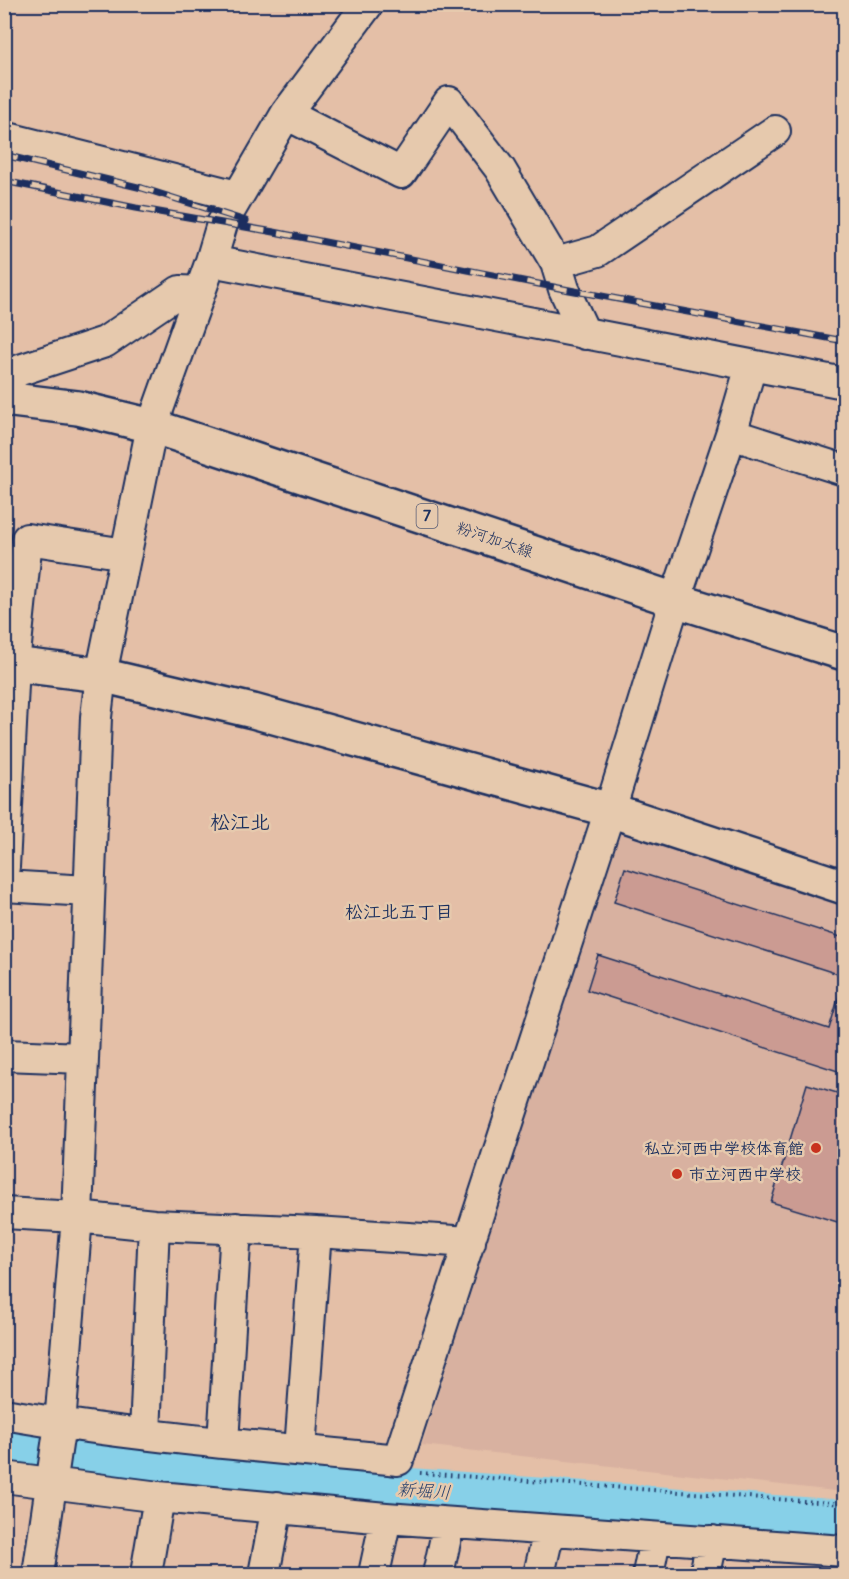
<svg xmlns="http://www.w3.org/2000/svg" width="849" height="1579" font-family="Pangolin,'Klee One',sans-serif">
<rect width="100%" height="100%" fill="#e4bfa7"/>
<filter id="ink" filterUnits="userSpaceOnUse"><feTurbulence type="fractalNoise" baseFrequency=".0167" numOctaves="2"/><feDisplacementMap in="SourceGraphic" scale="12" xChannelSelector="R" yChannelSelector="G"/><feConvolveMatrix kernelMatrix="1 2 1 2 8 2 1 2 1" color-interpolation-filters="sRGB"/></filter>
<g filter="url(#ink)">
<path fill="#d8b1a0" d="M 620,826 L 844,902 L 844,1492 L 422,1445 Z"/>
<g fill="none" stroke-linecap="round" stroke-linejoin="round">
<path stroke="#87d0e8" stroke-width="44" d="M 4,1450 L 139,1470 L 844,1522"/>
</g>
<path fill="#cb9b92" stroke="#1b2f5e" stroke-width="1.5" d="M 625,868 L 844,938 L 844,976 L 614,902 Z
M 598,955 L 829,1029 L 844,979 L 844,1073 L 587,990 Z
M 807,1084 L 844,1095 L 844,1224 L 771,1202 Z"/>
<g fill="none" stroke-linecap="round" stroke-linejoin="round">
<g stroke="#1b2f5e" stroke-width="34">
<path id="street" d="M 286,114 L 401,173 L 449,102 L 500,169 L 556,263
M 4,137 L 237,196
M 211,261 L 844,383
M 585,334 L 564,289 L 556,263 L 598,251 L 775,131
M 4,393 L 14,372 L 105,342 L 180,291 L 200,292
M 731,434 L 844,470
M 4,867 L 14,664 L 27,539 L 126,554
M 4,886 L 88,891
M 4,1055 L 83,1058
M 4,1213 L 77,1217 L 154,1225 L 316,1232 L 470,1242
M 4,1414 C 135,1437 267,1447 398,1460 L 610,810 L 675,600 L 731,434 L 751,366
M 145,1434 L 154,1225
M 223,1443 L 236,1228
M 300,1450 L 316,1232
M 4,1477 L 159,1497 L 386,1518 L 844,1551
M 38,1574 L 60,1424 L 77,1217 L 96,717 L 101,675 L 152,426 L 211,261 L 222,224 L 286,114 L 368,4
M 146,1574 L 159,1497
M 264,1574 L 277,1507
M 374,1574 L 386,1518
M 438,1574 L 449,1523
M 539,1574 L 549,1531
M 648,1574 L 655,1539
M 705,1574 L 712,1541"/>
</g>
<g stroke="#1b2f5e" stroke-width="38">
<path id="secondary" d="M 4,663 L 101,675 L 253,711 L 610,810 L 844,887"/>
</g>
<g stroke="#1b2f5e" stroke-width="38">
<path id="primary" d="M 4,399 L 78,408 L 152,426 L 675,600 L 844,653"/>
</g>
<path stroke="#1b2f5e" stroke-width="4" stroke-dasharray="1.5 4.5" stroke-linecap="butt" d="M 420,1473 L 844,1504"/>
<use href="#street" stroke="#e6c9ad" stroke-width="30"/>
<use href="#secondary" stroke="#e6c9ad" stroke-width="33"/>
<use href="#primary" stroke="#e6c9ad" stroke-width="33"/>
<g stroke="#1b2f5e" stroke-width="7">
<path id="rail" d="M 4,155 L 142,188 L 246,221
M 4,181 L 136,208 L 274,232 L 564,289 L 844,341"/>
</g>
<use href="#rail" stroke="#e6c9ad" stroke-width="4.5" stroke-dasharray="14" stroke-linecap="butt"/>
</g>
</g>
<g fill="#c8321e" stroke="#e6c9ad" stroke-width="2">
<circle cx="816" cy="1148" r="6"/>
<circle cx="677" cy="1174" r="6"/>
</g>
<g text-anchor="middle" stroke-width="5" stroke-linejoin="round" paint-order="stroke">
<rect fill="#e6c9ad" stroke="#585d76" stroke-width="1.5" x="416.5" y="504" width="21" height="24" rx="4.5"/>
<g font-size="15" font-weight="bold" fill="#1b2f5e">
<text x="427" y="521">7</text>
</g>
<g font-size="16" fill="#1b2f5e" stroke="#e6c9ad">
<text transform="translate(495 539) rotate(19)" y="6">粉河加太線</text>
</g>
<g font-size="16" font-weight="bold" fill="#1b2f5e" stroke="#e6c9ad" text-anchor="end">
<text x="804" y="1154">私立河西中学校体育館</text>
<text x="689" y="1180" text-anchor="start">市立河西中学校</text>
</g>
<g font-size="18" font-weight="bold" fill="#1b2f5e" stroke="#e6c9ad">
<text x="399" y="918">松江北五丁目</text>
</g>
<g font-size="18" font-style="italic" fill="#263f6c" stroke="#e6c9ad">
<text transform="translate(424 1491) rotate(4)" y="6">新堀川</text>
</g>
<g font-size="20" font-weight="bold" fill="#1b2f5e" stroke="#e6c9ad">
<text x="240" y="829">松江北</text>
</g>
</g>
<rect width="849" height="1579" fill="none" stroke="#e6c9ad" stroke-width="24"/>
<rect x="12" y="12" width="825" height="1555" fill="none" stroke="#1b2f5e" stroke-width="2" filter="url(#ink)"/>
</svg>
